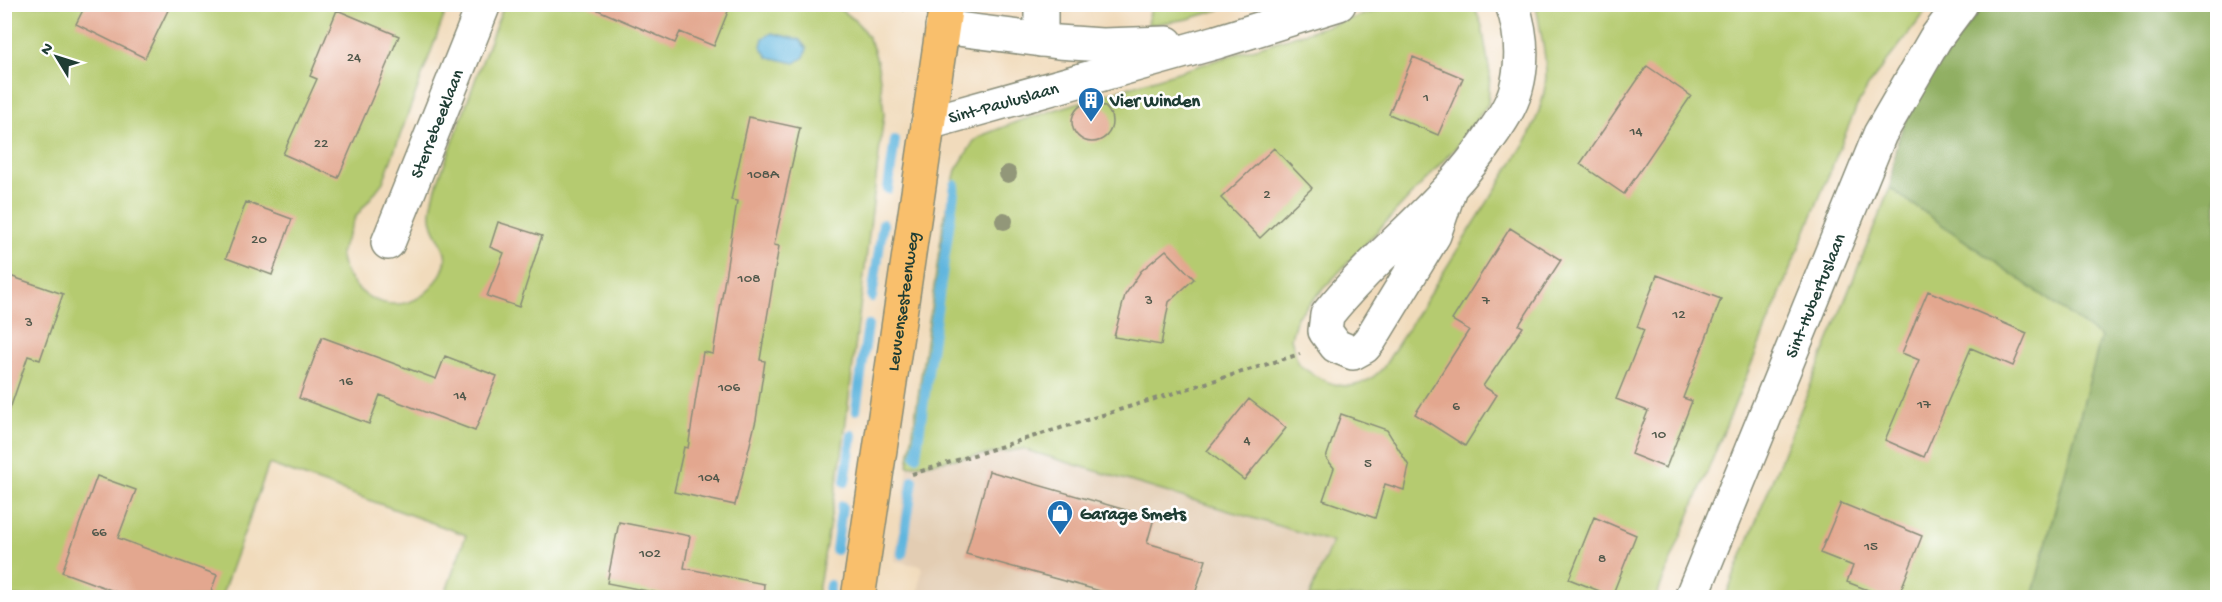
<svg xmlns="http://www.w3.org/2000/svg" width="2222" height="602" font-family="'Gochi Hand',sans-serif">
<rect width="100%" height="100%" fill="#fff"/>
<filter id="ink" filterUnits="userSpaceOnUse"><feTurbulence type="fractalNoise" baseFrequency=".0167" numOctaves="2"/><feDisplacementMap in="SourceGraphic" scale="12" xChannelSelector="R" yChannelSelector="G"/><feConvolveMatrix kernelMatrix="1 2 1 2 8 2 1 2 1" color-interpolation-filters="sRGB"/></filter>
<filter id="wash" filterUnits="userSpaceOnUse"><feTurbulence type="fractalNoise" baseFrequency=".008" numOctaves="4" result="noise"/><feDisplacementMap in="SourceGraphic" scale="24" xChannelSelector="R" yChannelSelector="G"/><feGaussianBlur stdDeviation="1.35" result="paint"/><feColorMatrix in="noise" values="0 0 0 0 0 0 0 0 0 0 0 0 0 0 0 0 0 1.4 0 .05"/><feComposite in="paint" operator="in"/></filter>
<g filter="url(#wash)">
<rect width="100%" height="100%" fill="#f1dbbc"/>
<path fill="#e3cdb3" d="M 1023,449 L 1333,542 L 1309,598 L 918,597 L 922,566 L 894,561 L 908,466 Z"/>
<path fill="#b5cb6f" stroke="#6a8452" stroke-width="1.5" d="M 829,4 C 880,26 878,66 884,114 L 842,453 L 817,597 L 444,597 L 466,535 L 269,464 L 221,597 L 5,597 L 4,5 L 448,5 L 383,182 L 355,218 L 340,254 C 350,308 415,325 442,272 C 455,247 429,236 431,212 C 433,189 445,164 453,142 C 469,96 486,50 504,5 Z
M 1151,5 L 1151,4 L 1235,5 L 1188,19 L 1148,25 Z
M 1395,5 L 1474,5 L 1482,26 L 1490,74 L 1488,104 L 1460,143 L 1297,317 L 1291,338 L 1298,364 C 1327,386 1355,398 1383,368 L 1528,138 C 1555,80 1546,65 1536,5 L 1931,5 L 1870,83 L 1856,108 L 1656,597 L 1309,597 L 1332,542 L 1023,449 L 908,466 L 944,219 L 956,170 L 974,141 L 983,135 L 1019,121 Z
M 1890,188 L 2101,337 L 2032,597 L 1725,598 Z"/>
<path fill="#90af62" stroke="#58764b" stroke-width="1.5" d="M 1983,5 L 2217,5 L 2217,597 L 2032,597 L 2101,337 L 1890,188 C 1893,172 1893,153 1899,137 C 1917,89 1953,46 1983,5 Z"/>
<path fill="#61b6de" stroke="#407a89" stroke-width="1.5" d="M 772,33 L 800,40 L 807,49 L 804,57 L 795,63 L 768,57 L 761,46 L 763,38 Z"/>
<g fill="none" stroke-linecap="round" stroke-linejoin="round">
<path stroke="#61b6de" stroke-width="10" d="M 888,189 L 895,140
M 872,297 L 883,224
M 856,410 L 868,325
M 916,456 L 955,185
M 845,482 L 852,435
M 836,550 L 842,506
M 902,554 L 913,480
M 828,598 L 830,585"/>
</g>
<g id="blocks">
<path fill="#e3a78f" d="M 86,4 L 171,4 L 145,58 L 76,24 Z
M 584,4 L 731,4 L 714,46 L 680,32 L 675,43 Z
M 337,10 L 399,36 L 338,178 L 283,154 L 317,79 L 310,76 Z
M 1413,57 L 1463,78 L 1438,135 L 1389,114 Z
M 1647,66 L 1691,96 L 1624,194 L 1580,164 Z
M1072 122a20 20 0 1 1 40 0a20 20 0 1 1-40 0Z
M 749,117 L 800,128 L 774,245 L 779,246 L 760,360 L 765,361 L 756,420 L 735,505 L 674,492 L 684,447 L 688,448 L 703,352 L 713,354 L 737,201 L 731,200 Z
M 1274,148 L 1312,188 L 1260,238 L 1221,198 Z
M 246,202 L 292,219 L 272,275 L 226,258 Z
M 498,222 L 542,236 L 519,307 L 487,296 L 504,253 L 490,247 Z
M 1510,228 L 1561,260 L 1519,325 L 1523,327 L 1483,386 L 1497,395 L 1465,446 L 1415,414 L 1469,330 L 1452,320 Z
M 1166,250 L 1194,279 L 1169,302 L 1161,345 L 1114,337 L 1125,295 L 1141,271 Z
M 4,274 L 63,294 L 40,360 L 28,356 L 10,409 L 4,408 Z
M 1657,275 L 1721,299 L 1683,398 L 1692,401 L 1666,468 L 1631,454 L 1648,411 L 1616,399 L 1644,330 L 1637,327 Z
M 1928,291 L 2027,333 L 2013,366 L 1971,348 L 1924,457 L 1885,440 L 1919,360 L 1902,353 Z
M 322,337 L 436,379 L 445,356 L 497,376 L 475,431 L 380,395 L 369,424 L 299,398 Z
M 1249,399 L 1286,428 L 1244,480 L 1207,451 Z
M 1341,414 L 1387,430 L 1409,466 L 1404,490 L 1385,484 L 1375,518 L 1323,500 L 1334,468 L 1326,458 Z
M 989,471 L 1154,518 L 1147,543 L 1206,560 L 1194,597 L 1122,597 L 966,554 Z
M 97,476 L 136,490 L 118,538 L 217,575 L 209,597 L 130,597 L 62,572 Z
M 1841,503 L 1922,536 L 1898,597 L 1886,597 L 1847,582 L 1853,566 L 1820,553 Z
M 1594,517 L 1636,535 L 1612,596 L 1569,579 Z
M 619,522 L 690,536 L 684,568 L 764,584 L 763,597 L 678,597 L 607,583 Z"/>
</g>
</g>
<g filter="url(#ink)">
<use href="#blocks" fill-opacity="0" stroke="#888c78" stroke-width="1.5"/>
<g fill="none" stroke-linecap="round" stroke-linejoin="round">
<g stroke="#888c78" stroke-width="36">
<g id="minor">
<path d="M 1041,4 L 1041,40"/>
<path d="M 942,27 L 1058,42 L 1102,45 L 1167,43"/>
<path id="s1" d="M 928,123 L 1217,42 L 1339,4"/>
<path d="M 1450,188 L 1434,235 L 1370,340 L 1364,347 L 1353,353 L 1336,346 L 1325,331 L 1327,315 C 1377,252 1445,205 1490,137 C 1500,123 1511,107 1516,89 C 1524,60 1522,33 1512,4"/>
<path id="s2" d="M 388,243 L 484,4"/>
<path id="s3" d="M 1691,598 L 1880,134 L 1935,39 L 1961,4"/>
</g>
</g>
<g stroke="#888c78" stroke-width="36">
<g id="major">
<path id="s4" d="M 858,598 L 946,4"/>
</g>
</g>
<path stroke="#888c78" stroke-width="4" stroke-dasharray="4.5 4.5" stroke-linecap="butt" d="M 893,4 L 909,12
M 912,474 L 1300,354"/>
<use href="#minor" stroke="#fff" stroke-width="33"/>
<use href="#major" stroke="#f9bf6c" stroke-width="33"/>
</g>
<g fill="#929779">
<circle cx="1008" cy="174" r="9"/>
<circle cx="1004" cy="221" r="9"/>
</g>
</g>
<defs>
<g id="building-pin" transform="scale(1.35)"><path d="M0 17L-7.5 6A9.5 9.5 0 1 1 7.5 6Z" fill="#1f6fb2" stroke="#fff"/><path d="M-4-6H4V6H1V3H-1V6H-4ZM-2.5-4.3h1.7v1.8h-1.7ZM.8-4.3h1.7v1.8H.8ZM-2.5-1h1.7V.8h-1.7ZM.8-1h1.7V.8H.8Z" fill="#fff"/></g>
<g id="shop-pin" transform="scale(1.35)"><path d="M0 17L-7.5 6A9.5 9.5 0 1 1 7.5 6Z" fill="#1f6fb2" stroke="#fff"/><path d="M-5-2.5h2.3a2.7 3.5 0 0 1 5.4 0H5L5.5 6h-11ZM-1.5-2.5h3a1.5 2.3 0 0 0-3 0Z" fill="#fff"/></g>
</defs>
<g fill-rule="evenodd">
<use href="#building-pin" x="1091" y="100"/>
<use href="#shop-pin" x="1060" y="513"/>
</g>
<g text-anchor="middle" stroke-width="5" stroke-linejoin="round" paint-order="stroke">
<g font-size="15" fill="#50584b">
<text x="354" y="61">24</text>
<text x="1426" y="101">1</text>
<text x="1636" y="135">14</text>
<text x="321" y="147">22</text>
<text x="763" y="178">108A</text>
<text x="1267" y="198">2</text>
<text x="259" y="243">20</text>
<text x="749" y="282">108</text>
<text x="1149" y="304">3</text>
<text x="1486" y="304">7</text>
<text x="1679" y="318">12</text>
<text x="29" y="326">3</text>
<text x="346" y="385">16</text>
<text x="729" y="391">106</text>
<text x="460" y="399">14</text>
<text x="1924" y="408">17</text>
<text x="1456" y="410">6</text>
<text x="1659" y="438">10</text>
<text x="1247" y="444">4</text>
<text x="1368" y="467">5</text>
<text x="709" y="481">104</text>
<text x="99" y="536">66</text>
<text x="1871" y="550">15</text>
<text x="650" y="557">102</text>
<text x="1602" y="562">8</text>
</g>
<g font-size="18" font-weight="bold" fill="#1f3d34" stroke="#fff" text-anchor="start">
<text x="1110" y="106">Vier Winden</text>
<text x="1080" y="519">Garage Smets</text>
</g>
<g font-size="18" fill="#1f3d34" stroke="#fff">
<text dy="6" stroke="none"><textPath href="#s1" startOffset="78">Sint-Pauluslaan</textPath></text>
<text dy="6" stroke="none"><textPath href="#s2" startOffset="129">Sterrebeeklaan</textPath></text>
<text dy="6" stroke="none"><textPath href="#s3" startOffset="327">Sint-Hubertuslaan</textPath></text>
<text dy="6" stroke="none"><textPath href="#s4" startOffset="300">Leuvensesteenweg</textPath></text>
</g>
</g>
<rect width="2222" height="602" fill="none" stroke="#fff" stroke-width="24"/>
<g transform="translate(57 57) rotate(308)" stroke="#ffffff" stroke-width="4.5" paint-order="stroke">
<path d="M0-4.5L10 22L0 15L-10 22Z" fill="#1f3d34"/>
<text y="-9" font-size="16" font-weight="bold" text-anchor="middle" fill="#1f3d34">N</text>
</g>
</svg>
